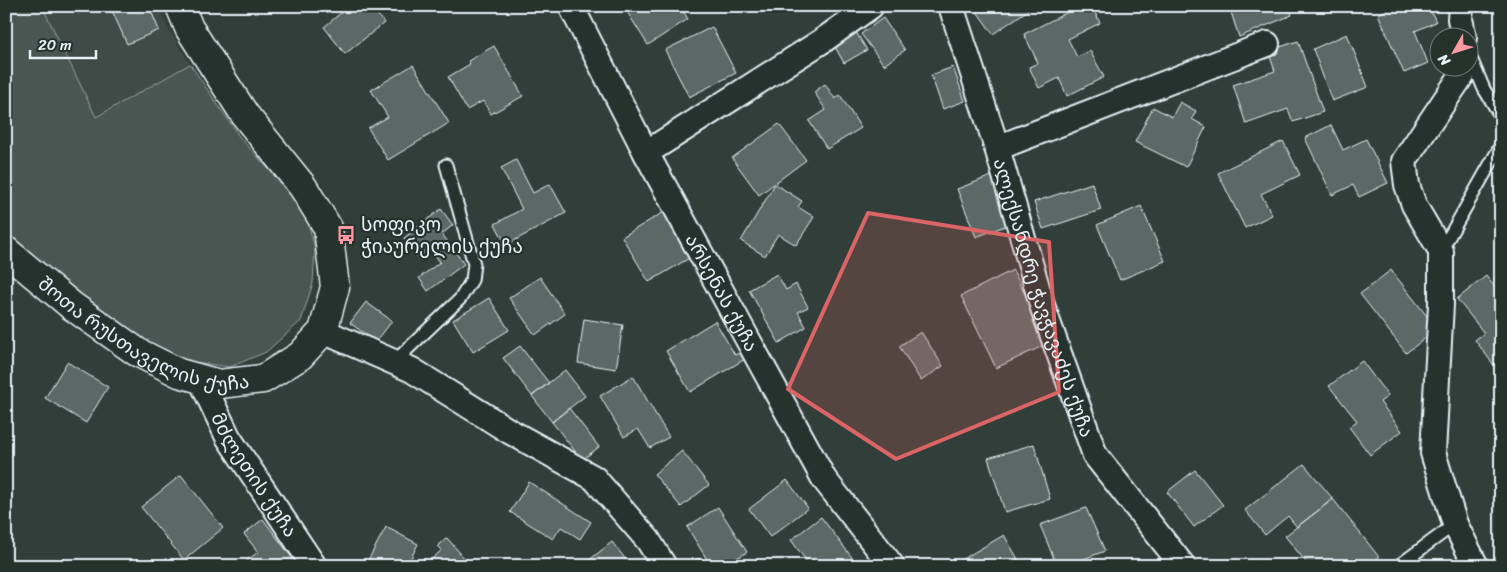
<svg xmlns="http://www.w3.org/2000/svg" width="1507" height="572" font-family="Sriracha,'Noto Sans Georgian',sans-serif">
<rect width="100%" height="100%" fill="#323e39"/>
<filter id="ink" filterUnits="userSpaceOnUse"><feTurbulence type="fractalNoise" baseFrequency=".02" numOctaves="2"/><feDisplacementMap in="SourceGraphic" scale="10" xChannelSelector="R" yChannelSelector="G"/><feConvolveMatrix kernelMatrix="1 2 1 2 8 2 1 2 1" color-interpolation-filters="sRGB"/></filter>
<g filter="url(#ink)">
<path fill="#3f4b46" d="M 42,6 L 158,6 L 166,25 L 190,64 L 96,117 Z"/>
<path fill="#495651" stroke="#98a4a4" d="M 6,6 L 42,6 L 96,117 L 190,64 L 241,139 L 277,178 L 305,211 L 315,249 L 313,283 L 301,321 L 266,352 L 230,367 L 186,361 L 131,335 L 6,235 Z"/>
<path fill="#5c6865" stroke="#e8f1f8" d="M 110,6 L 149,6 L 159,30 L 127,44 Z
M 349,6 L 371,6 L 384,23 L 345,54 L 324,27 Z
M 626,6 L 680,6 L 688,19 L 648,45 L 624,7 Z
M 973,6 L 1034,6 L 993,34 Z
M 1080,6 L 1092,6 L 1100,23 L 1068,39 L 1077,57 L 1090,51 L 1104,77 L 1067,96 L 1059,78 L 1039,88 L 1029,67 L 1038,63 L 1024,34 Z
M 1229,6 L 1289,6 L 1292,15 L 1239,37 Z
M 1396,6 L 1429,6 L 1436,22 L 1415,31 L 1428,63 L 1404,73 L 1378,14 Z
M 883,18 L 905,50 L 884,65 L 861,34 Z
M 712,27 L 736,73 L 689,97 L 665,50 Z
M 856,32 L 867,50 L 844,63 L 834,45 Z
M 1347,34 L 1368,87 L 1332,101 L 1313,49 Z
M 1298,41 L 1323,112 L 1293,122 L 1288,109 L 1246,124 L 1233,85 L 1275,71 L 1268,51 Z
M 494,46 L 523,96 L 491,114 L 483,101 L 467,110 L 448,77 L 470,64 L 468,61 Z
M 413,65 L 449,123 L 388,160 L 368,128 L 388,117 L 371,90 Z
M 953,67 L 965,101 L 943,109 L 931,75 Z
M 825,84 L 835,99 L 840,95 L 861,128 L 827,149 L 809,121 L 826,110 L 814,92 Z
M 1180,102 L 1196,111 L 1192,119 L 1206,127 L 1186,167 L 1135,142 L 1153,107 L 1172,117 Z
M 779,124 L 806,160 L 759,195 L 732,158 Z
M 1331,125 L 1343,150 L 1366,139 L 1388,183 L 1359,197 L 1353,185 L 1332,195 L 1305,138 Z
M 1283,141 L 1300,175 L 1261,194 L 1272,215 L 1245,228 L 1218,173 Z
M 516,160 L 533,193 L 550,184 L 566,213 L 506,245 L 495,224 L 522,209 L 501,168 Z
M 994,175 L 1013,223 L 976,237 L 957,189 Z
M 1092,183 L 1101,210 L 1043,229 L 1034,202 Z
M 775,184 L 802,201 L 798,207 L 814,217 L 796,245 L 778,234 L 765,256 L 741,241 Z
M 1141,206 L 1165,261 L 1120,280 L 1097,225 Z
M 441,209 L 453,225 L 442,234 L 464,264 L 428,291 L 419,278 L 440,262 L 430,248 L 418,257 L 404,238 Z
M 664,212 L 691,257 L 649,282 L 622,237 Z
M 1013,270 L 1049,343 L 996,368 L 961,296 Z
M 1391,270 L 1437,329 L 1406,353 L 1360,294 Z
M 777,274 L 786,290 L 796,284 L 808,307 L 798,312 L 806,327 L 779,343 L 749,290 Z
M 1486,276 L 1501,295 L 1501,364 L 1496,368 L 1475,340 L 1484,333 L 1457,299 Z
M 540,277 L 565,314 L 535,335 L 509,298 Z
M 489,298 L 509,330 L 473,352 L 453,320 Z
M 366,302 L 392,321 L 376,342 L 350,323 Z
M 584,319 L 623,325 L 616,369 L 578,363 Z
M 715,321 L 735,355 L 741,352 L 745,359 L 690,392 L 666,351 Z
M 921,332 L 943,366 L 921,381 L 899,346 Z
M 520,346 L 549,383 L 532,396 L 503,358 Z
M 1362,361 L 1388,396 L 1380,402 L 1402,431 L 1370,455 L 1349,427 L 1357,421 L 1329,386 Z
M 67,362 L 108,387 L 86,423 L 45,398 Z
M 565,370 L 585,396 L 552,422 L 532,396 Z
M 633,376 L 669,437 L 650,448 L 638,429 L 624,437 L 600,396 Z
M 569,408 L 599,447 L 582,460 L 552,422 Z
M 1034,444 L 1050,499 L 1005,512 L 988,458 Z
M 682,451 L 709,485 L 681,507 L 654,474 Z
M 1304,464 L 1333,499 L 1297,527 L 1288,516 L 1265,535 L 1245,510 Z
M 1195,470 L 1223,505 L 1194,527 L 1167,492 Z
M 181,475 L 223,528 L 184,560 L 141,507 Z
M 787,480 L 808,508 L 770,537 L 749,509 Z
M 529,482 L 591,522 L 580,539 L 561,527 L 553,539 L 510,512 Z
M 1333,499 L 1379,557 L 1368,566 L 1309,566 L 1285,536 Z
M 718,507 L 747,552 L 724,566 L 711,566 L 687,527 Z
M 1086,508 L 1105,551 L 1065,566 L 1057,566 L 1040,525 Z
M 821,517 L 857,564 L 855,566 L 810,566 L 791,540 Z
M 263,519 L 290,555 L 299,566 L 240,566 L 258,552 L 244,534 Z
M 386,527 L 418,544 L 407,566 L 365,566 Z
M 1004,535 L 1022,566 L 964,566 L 961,560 Z
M 447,538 L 471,566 L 424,566 L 442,550 L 438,546 Z
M 612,542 L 631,566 L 592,566 L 588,561 Z
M 699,558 L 705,566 L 688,566 Z"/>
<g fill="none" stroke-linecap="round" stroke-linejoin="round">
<g stroke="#e8f1f8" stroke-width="15">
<path id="lane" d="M 1470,56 L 1484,89 L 1501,117
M 1441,251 L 1501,145
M 394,362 L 460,299 L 472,280 L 474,264 L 446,165
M 1398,566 L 1455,524"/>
</g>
<g stroke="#e8f1f8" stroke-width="28">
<g id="street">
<path id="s1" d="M 571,6 L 646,153 L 824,479 L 892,566"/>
<path id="s2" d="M 951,6 L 997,148 L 1043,308 L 1095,455 L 1183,566"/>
<path d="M 1461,6 L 1460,19 L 1464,38"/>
<path d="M 1463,68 L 1462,75 L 1404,161 L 1407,185 L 1414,205 L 1441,251 L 1441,304 L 1433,453 L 1455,524 L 1476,566"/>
<path d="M 997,148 L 1267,44"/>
<path d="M 646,153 L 822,41 L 871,6"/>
<path d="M 323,331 L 412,370 L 509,431 L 594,478 L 648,540 L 664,566"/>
<path id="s3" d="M 201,380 L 228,437 L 314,566"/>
</g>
</g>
<g stroke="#e8f1f8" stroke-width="31">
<g id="secondary">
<path id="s4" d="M 6,251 L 72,306 L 137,352 L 179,373 L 219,384 L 263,379 L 300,356 L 323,331 L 335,287 L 328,228 L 303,187 L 245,115 L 189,28 L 180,6"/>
</g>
</g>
<use href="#lane" stroke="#26332d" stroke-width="11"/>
<use href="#street" stroke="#26332d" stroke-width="24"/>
<use href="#secondary" stroke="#26332d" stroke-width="28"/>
</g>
</g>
<path fill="#db6466" fill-opacity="0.2" stroke="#db6466" stroke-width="4" stroke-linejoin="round" d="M 868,213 L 1049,242 L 1059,392 L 896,459 L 788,389 Z"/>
<defs>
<g id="bus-bare" transform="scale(1.5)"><path d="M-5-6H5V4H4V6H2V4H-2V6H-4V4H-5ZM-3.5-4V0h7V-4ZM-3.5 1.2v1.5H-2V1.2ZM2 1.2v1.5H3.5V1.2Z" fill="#ff9aa2" stroke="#26332d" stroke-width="2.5" paint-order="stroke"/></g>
</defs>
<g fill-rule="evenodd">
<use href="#bus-bare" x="346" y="235"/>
</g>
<g text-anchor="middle" stroke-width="4.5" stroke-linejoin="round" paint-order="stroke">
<g font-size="19" fill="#e8f1f8" stroke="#26332d" text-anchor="start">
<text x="361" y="231">სოფიკო<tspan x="361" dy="22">ჭიაურელის ქუჩა</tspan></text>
</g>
<g font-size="19" fill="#e8f1f8" stroke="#26332d">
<text dy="7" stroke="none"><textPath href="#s1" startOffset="324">არსენას ქუჩა</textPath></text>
<text dy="7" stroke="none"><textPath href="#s2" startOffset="306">ალექსანდრე ჭავჭავაძეს ქუჩა</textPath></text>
<text dy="7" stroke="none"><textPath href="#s4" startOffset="165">შოთა რუსთაველის ქუჩა</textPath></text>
<text dy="7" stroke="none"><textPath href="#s3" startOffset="109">მძლეთის ქუჩა</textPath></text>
</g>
</g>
<rect width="1507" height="572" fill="none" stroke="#26332d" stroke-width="25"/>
<rect x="12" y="12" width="1482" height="547" fill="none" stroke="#e8f1f8" stroke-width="2" filter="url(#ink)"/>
<g transform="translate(1454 52) rotate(231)"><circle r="24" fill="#26332d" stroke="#747f7e"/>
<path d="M0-4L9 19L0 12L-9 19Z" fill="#ff9aa2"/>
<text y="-8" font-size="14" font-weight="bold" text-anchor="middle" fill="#e8f1f8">N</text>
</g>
<path d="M30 50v8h66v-8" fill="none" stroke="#e8f1f8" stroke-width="2.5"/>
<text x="38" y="50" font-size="15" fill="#e8f1f8" stroke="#26332d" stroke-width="4" paint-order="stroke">20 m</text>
</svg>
